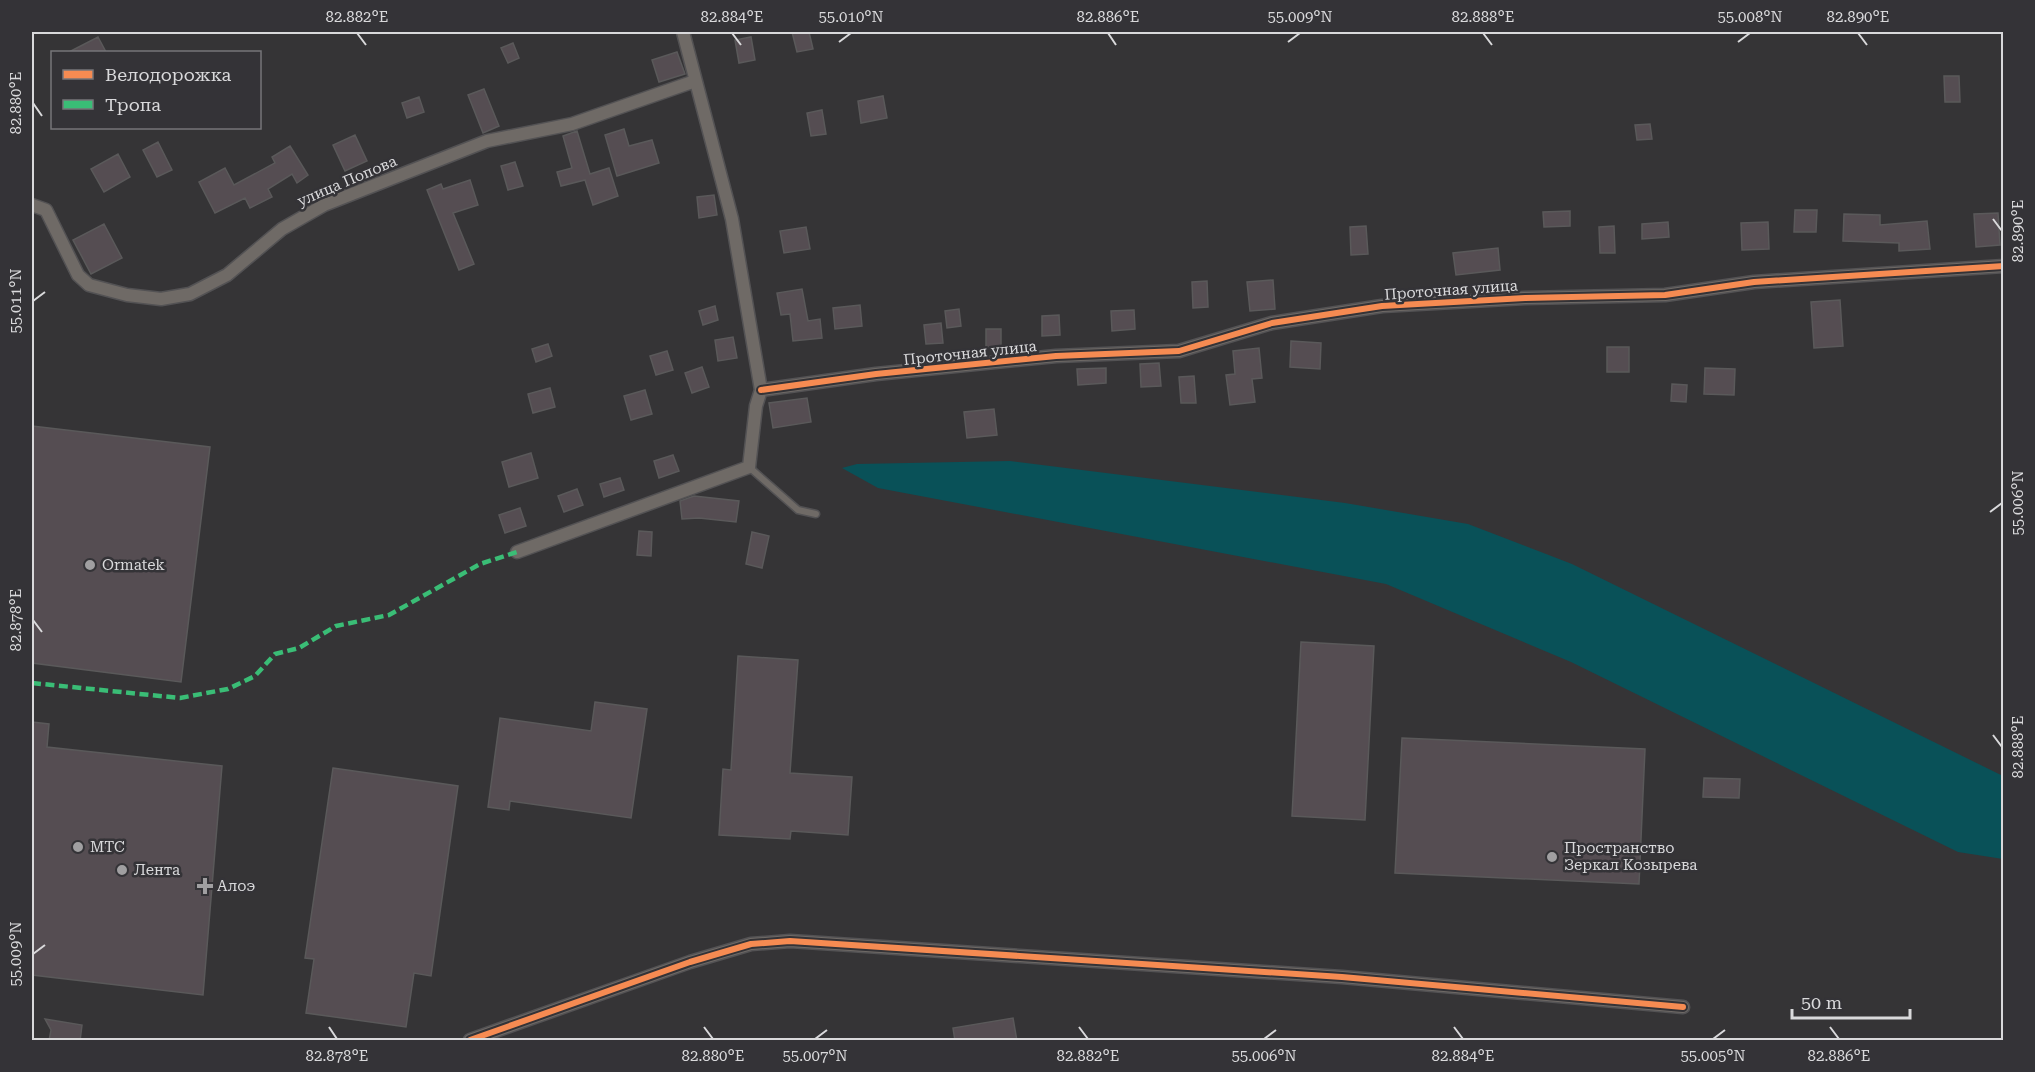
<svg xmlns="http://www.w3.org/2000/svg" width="2035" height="1072" font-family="'Roboto Serif',serif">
<rect width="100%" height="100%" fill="#353436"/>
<path fill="#095158" d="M 1010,461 L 1345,503 L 1468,524 L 1572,564 L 2003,776 L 2003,859 L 1958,852 L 1571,662 L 1386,584 L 878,488 L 842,468 L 857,464 Z"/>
<path fill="#554d52" stroke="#5a595a" stroke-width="1.5" d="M 792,32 L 809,32 L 813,49 L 797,52 Z
M 98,37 L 106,52 L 69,52 Z
M 751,37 L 755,60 L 739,63 L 735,40 Z
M 513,43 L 519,58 L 508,63 L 501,48 Z
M 677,52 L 685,74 L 659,82 L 652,60 Z
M 1944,76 L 1959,76 L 1960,102 L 1945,102 Z
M 484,89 L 499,126 L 483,133 L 468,95 Z
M 883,96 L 887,118 L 861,123 L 858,101 Z
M 419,97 L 424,112 L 407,118 L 402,103 Z
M 822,110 L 826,134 L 811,136 L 807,113 Z
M 1650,124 L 1652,139 L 1637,140 L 1635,125 Z
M 624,129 L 629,146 L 652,140 L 659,163 L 617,176 L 605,135 Z
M 577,131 L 590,174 L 609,168 L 618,196 L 593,205 L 585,180 L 561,186 L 557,172 L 572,168 L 563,136 Z
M 355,135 L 367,161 L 345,171 L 333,145 Z
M 158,142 L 172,170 L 157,177 L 143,150 Z
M 290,146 L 308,175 L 297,183 L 292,174 L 268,189 L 272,197 L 250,208 L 245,198 L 215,213 L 199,182 L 225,168 L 234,185 L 275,163 L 272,157 Z
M 118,154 L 130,177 L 104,192 L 91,169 Z
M 515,162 L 523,186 L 508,190 L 501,166 Z
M 470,180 L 478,205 L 453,213 L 474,264 L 459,270 L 427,190 L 441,184 L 443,189 Z
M 714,195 L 717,215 L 699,218 L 697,197 Z
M 1795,210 L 1817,210 L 1816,232 L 1794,232 Z
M 1570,211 L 1570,226 L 1544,227 L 1543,212 Z
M 1998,213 L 2000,245 L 1976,247 L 1974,214 Z
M 1844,214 L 1880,215 L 1880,225 L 1927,221 L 1930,249 L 1899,251 L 1899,243 L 1843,241 Z
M 1668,222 L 1669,237 L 1642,239 L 1642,224 Z
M 1768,222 L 1769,249 L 1742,250 L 1741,223 Z
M 104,224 L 122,258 L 91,274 L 73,240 Z
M 1366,226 L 1368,254 L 1351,255 L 1350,227 Z
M 1614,226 L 1615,253 L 1600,253 L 1599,227 Z
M 806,227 L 810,249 L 784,253 L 780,231 Z
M 1498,248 L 1500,270 L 1456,275 L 1453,253 Z
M 1273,280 L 1275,309 L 1250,311 L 1247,282 Z
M 1207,281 L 1208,307 L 1193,308 L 1192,282 Z
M 802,289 L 808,321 L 820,319 L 822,338 L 793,341 L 790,314 L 781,315 L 777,293 Z
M 1840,300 L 1843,346 L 1814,348 L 1811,302 Z
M 860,305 L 862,326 L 835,329 L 833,308 Z
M 715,306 L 718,320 L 703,325 L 699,311 Z
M 959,309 L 961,326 L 947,328 L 945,311 Z
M 1134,310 L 1135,329 L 1112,331 L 1111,311 Z
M 1059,315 L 1060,335 L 1042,336 L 1042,316 Z
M 941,323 L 943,343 L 926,344 L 924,325 Z
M 986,329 L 1001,329 L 1001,347 L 986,347 Z
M 733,337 L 737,358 L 718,361 L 715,340 Z
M 1291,341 L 1321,343 L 1320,369 L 1290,367 Z
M 548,344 L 552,356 L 536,362 L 532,349 Z
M 1607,347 L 1629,347 L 1629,372 L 1607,372 Z
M 1259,348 L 1262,378 L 1252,379 L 1255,402 L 1230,405 L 1226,375 L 1235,374 L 1233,351 Z
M 667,351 L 673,370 L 656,375 L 650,356 Z
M 1159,363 L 1161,386 L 1141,387 L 1140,364 Z
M 702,367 L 709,387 L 692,393 L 685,373 Z
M 1106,368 L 1106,383 L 1078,385 L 1077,369 Z
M 1705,368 L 1735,369 L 1734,395 L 1704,394 Z
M 1194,376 L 1196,403 L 1181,403 L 1179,377 Z
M 1672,384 L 1687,385 L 1686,402 L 1671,401 Z
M 550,388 L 555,407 L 533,413 L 528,394 Z
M 645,390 L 652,414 L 631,420 L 624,396 Z
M 807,398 L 811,422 L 773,428 L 769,403 Z
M 994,409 L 997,435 L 967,438 L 964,412 Z
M 32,426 L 210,447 L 181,682 L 32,663 Z
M 531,453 L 538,478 L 509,487 L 502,462 Z
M 673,455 L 679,471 L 659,478 L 654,461 Z
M 620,478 L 624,490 L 604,497 L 600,484 Z
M 577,489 L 583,505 L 564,512 L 558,496 Z
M 694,496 L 739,501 L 736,522 L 699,518 L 682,519 L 680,501 Z
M 520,508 L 526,526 L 505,533 L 499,515 Z
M 639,531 L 652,532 L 651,556 L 637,555 Z
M 752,532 L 769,536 L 762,568 L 746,564 Z
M 1301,642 L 1374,646 L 1365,820 L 1292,816 Z
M 738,656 L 798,660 L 790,773 L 852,777 L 848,835 L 791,831 L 790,839 L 719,835 L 723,769 L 731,770 Z
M 595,702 L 647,709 L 631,818 L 510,801 L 509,810 L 488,807 L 500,718 L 591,731 Z
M 32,722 L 49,724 L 47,747 L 222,766 L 203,995 L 32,975 Z
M 1402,738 L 1645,749 L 1639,884 L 1395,873 Z
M 333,768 L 458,786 L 431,976 L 414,973 L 406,1027 L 306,1013 L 314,959 L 305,958 Z
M 1704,778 L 1740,779 L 1739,798 L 1703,797 Z
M 1013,1018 L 1017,1041 L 955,1041 L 953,1028 Z
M 45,1019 L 82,1025 L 80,1041 L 49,1041 L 51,1030 Z"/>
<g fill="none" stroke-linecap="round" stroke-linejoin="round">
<g stroke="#535254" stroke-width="9">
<path id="service" d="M 749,467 L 798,510 L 816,514"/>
</g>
<g stroke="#535254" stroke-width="15">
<path id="minor" d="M 32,205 L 46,210 L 78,275 L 89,285 L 127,295 L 161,299 L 190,294 L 227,275 L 282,229 L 324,205 L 487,141 L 572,124 L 695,81
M 761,390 L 876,374 L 1056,356 L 1179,351 L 1272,323 L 1382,306 L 1525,298 L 1665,295 L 1754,282 L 2004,266
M 517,552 L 749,467 L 756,406 L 761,390 L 732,219 L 683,32
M 470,1040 L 690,962 L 751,944 L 790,941 L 1342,977 L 1683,1007"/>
</g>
<use href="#service" stroke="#6f6a66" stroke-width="6"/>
<use href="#minor" stroke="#6f6a66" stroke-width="12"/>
<path stroke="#3abd76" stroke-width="4.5" stroke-dasharray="9 4.5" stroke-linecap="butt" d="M 32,683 L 180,698 L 228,689 L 255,676 L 275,654 L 299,648 L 336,626 L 389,615 L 480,564 L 517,552"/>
<g stroke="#343337" stroke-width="10">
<path id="cycleway" d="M 761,390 L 876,374 L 1056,356 L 1179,351 L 1272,323 L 1382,306 L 1525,298 L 1665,295 L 1754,282 L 2004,266
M 470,1040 L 690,962 L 751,944 L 790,941 L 1342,977 L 1683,1007"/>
</g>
<use href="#cycleway" stroke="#f68b52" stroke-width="6"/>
</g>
<path fill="none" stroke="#d9d9db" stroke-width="2" d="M 357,33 L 366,45M 732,33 L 741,45M 1108,33 L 1116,45M 1483,33 L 1492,45M 1858,33 L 1867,45M 839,42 L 851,33M 1288,42 L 1300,33M 1738,42 L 1750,33M 33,103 L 42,116M 1993,219 L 2002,231M 33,301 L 45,292M 1990,512 L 2002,503M 33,620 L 42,632M 1993,735 L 2002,747M 33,954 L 45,945M 329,1027 L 337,1039M 704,1027 L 713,1039M 1079,1027 L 1088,1039M 1454,1027 L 1463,1039M 1830,1027 L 1839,1039M 815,1039 L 827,1030M 1264,1039 L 1276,1030M 1713,1039 L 1725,1030"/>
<g fill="#a09fa1" stroke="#343337" stroke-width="2">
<circle cx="90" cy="565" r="6"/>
<circle cx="78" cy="847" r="6"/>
<circle cx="1552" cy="857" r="6"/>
<circle cx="122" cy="870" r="6"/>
<path d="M202 877h6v6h6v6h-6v6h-6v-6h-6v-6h6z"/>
</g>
<g text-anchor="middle" stroke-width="5" stroke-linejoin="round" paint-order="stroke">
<g font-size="15" fill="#d9d9db" stroke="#343337">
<text transform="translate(347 181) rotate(-23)" y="5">улица Попова</text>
<text transform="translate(1451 290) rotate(-4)" y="5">Проточная улица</text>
<text transform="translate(970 353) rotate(-6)" y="5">Проточная улица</text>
</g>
<g font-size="15" fill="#d9d9db" stroke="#343337" text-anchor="start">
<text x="102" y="570">Ormatek</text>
<text x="90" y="852">МТС</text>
<text x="1564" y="853">Пространство<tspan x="1564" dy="17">Зеркал Козырева</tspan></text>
<text x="134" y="875">Лента</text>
<text x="217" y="891">Алоэ</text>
</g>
</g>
<rect width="2035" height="1072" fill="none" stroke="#343337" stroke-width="66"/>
<rect x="51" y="51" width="210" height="78" fill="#343337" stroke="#767579" stroke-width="1.5"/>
<rect x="63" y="70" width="30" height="9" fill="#f68b52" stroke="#767579" stroke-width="1.5"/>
<text x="105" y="81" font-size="18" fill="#d9d9db">Велодорожка</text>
<rect x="63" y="100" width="30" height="9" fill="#3abd76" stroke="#767579" stroke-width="1.5"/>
<text x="105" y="111" font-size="18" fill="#d9d9db">Тропа</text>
<path d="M1792 1009v9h118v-9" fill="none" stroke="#d9d9db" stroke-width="3"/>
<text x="1801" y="1009" font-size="18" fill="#d9d9db" stroke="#343337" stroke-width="4.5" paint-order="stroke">50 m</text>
<rect x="33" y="33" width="1969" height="1006" fill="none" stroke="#d9d9db" stroke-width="2"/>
<g font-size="15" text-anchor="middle" fill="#d9d9db">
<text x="357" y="22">82.882°E</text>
<text x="732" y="22">82.884°E</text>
<text x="851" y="22">55.010°N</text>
<text x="1108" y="22">82.886°E</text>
<text x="1300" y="22">55.009°N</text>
<text x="1483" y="22">82.888°E</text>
<text x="1750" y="22">55.008°N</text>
<text x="1858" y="22">82.890°E</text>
<text transform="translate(16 103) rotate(-90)" y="5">82.880°E</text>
<text transform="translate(2018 231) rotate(-90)" y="5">82.890°E</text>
<text transform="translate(16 301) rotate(-90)" y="5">55.011°N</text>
<text transform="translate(2018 503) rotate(-90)" y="5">55.006°N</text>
<text transform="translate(16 620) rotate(-90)" y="5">82.878°E</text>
<text transform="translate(2018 747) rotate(-90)" y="5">82.888°E</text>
<text transform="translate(16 954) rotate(-90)" y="5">55.009°N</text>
<text x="337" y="1061">82.878°E</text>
<text x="713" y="1061">82.880°E</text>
<text x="815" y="1061">55.007°N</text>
<text x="1088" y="1061">82.882°E</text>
<text x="1264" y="1061">55.006°N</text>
<text x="1463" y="1061">82.884°E</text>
<text x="1713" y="1061">55.005°N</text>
<text x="1839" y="1061">82.886°E</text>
</g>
</svg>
